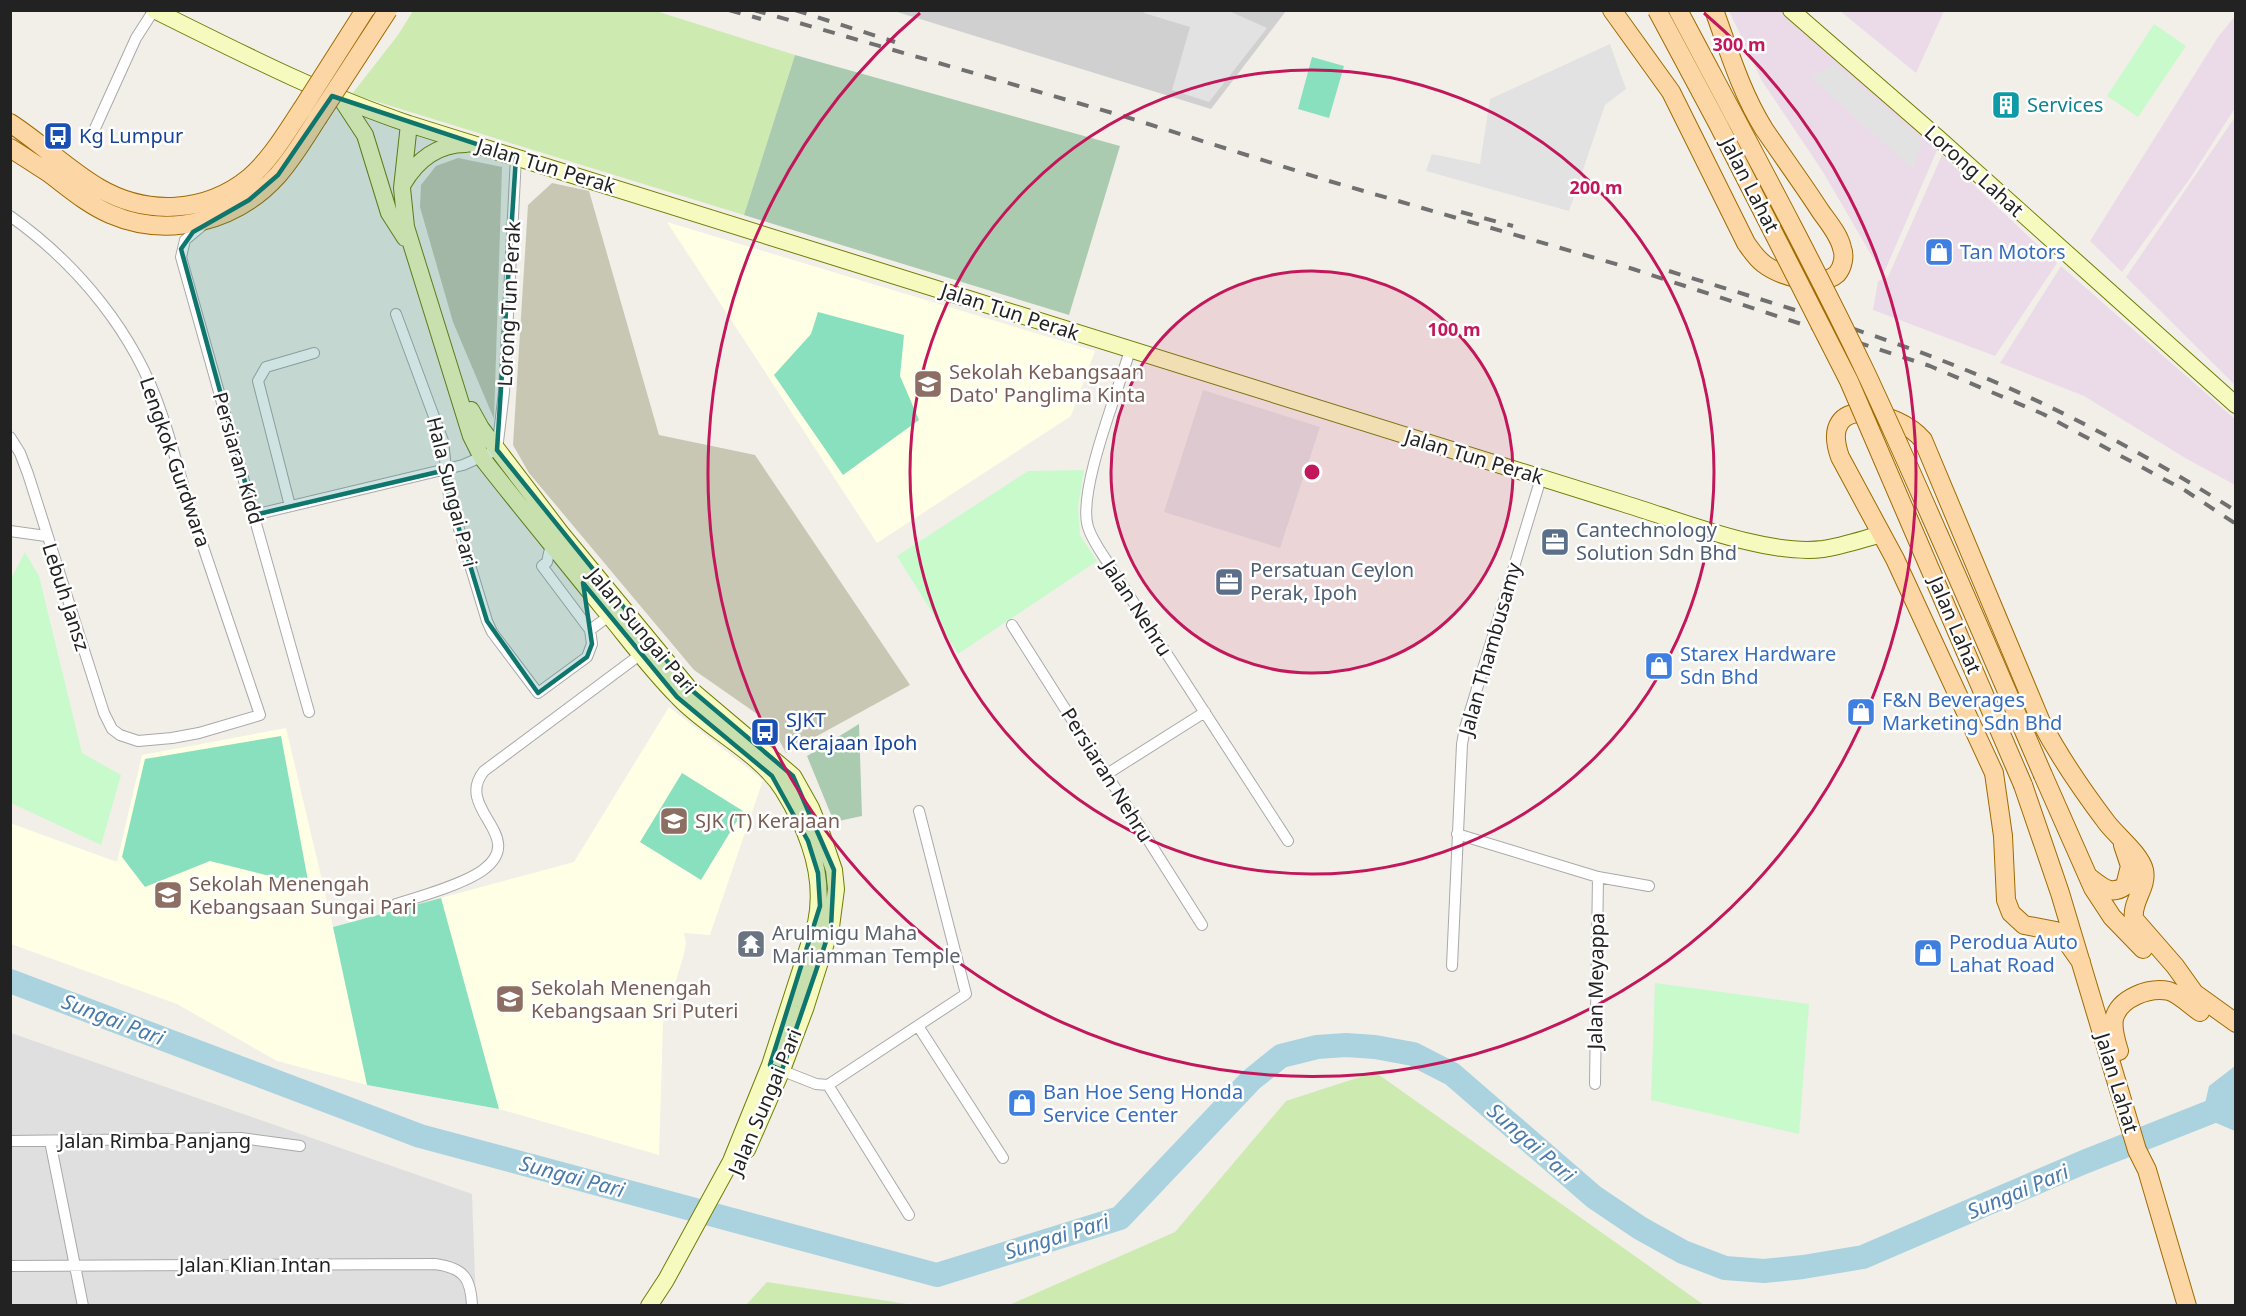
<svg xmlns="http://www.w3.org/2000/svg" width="2246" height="1316" font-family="'Noto Sans',sans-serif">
<rect width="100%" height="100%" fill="#f2efe9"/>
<path fill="#e0dfdf" d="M 11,1033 L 472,1194 L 476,1305 L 11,1306 Z"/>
<path fill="#ebdbe8" d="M 1729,11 L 1781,11 L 1938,148 L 1883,275 L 1823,172 L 1762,81 Z
M 1840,11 L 1944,11 L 1916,73 Z
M 2235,16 L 2235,108 L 2191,177 L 2122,272 L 2090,241 L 2218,37 Z
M 2235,117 L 2235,385 L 2126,277 Z
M 1942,155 L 2057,263 L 1995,356 L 1873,310 L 1878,281 L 1888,277 Z
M 2061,266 L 2235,419 L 2235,485 L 2187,459 L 2084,396 L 2000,363 Z"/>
<path fill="#ffffe5" d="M 667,222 L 1095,351 L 1071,416 L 877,543 Z
M 669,707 L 763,780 L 710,935 L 684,933 L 686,943 L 684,954 L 663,1023 L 659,1155 L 499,1109 L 367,1085 L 277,1061 L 177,1004 L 11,944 L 10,823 L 117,862 L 142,755 L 286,728 L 333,927 L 574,862 Z"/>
<path fill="#d0d0d0" d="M 894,11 L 1286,11 L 1211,109 Z"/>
<path fill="#c7c7b4" d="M 458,158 L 502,167 L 494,419 L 453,322 L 420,207 L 421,185 L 436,166 Z
M 552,183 L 589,191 L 659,435 L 755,455 L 910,685 L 786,753 L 770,723 L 694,670 L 529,473 L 513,445 L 528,205 Z"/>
<path fill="#cdebb0" d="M 413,11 L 656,11 L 795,55 L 744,215 L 352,94 L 398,35 Z
M 1375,1072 L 1704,1305 L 1009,1305 L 1175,1232 L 1286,1101 Z
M 767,1282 L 913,1305 L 746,1305 Z"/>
<path fill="#aacbaf" d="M 795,55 L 1120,146 L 1069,315 L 744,215 Z
M 859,724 L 862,816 L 834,822 L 807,756 Z"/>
<path fill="#c8facc" d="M 2154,24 L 2186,46 L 2138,117 L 2107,96 Z
M 1084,470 L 1078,507 L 1080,535 L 1097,561 L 958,654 L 897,556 L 1028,471 Z
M 25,552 L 39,576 L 82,753 L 121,775 L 101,845 L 11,803 L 11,579 Z
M 1655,983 L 1809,1004 L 1799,1134 L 1651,1100 Z"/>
<path fill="#88e0be" d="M 1312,57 L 1344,66 L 1329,118 L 1298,109 Z
M 818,312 L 904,335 L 900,376 L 919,420 L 843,475 L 774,375 L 811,334 Z
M 281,736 L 309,886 L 210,861 L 145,887 L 122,857 L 145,759 Z
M 682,773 L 743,811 L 701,880 L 640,842 Z
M 441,898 L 499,1109 L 367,1085 L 333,927 Z"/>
<path fill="#e2e2e2" d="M 1145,11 L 1229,11 L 1267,28 L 1209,102 L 1172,90 L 1190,27 L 1144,13 Z
M 1610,44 L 1626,89 L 1605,105 L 1569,211 L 1426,171 L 1432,154 L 1480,164 L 1490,99 Z
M 1834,64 L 1922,140 L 1913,169 L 1811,78 Z
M 1203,390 L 1320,427 L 1280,548 L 1164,512 Z"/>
<path fill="#aad3df" d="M 2235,1066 L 2235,1131 L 2202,1117 L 2209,1086 Z"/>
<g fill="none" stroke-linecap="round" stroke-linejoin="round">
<path stroke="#aad3df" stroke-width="24" d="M 10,981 L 420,1136 L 937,1275 L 1120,1218 L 1251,1080 L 1281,1056 L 1317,1047 L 1346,1045 L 1375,1047 L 1413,1054 L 1452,1074 L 1594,1197 L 1640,1228 L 1683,1252 L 1725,1268 L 1764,1271 L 1803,1267 L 1863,1257 L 2084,1162 L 2236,1102"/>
<g stroke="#a9a9a9" stroke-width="12">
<path id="street" d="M 92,135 L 136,38 L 154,10
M 10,216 C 78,264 135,334 161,412 C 172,443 180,476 190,508 C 213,577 237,646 260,715 L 199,733 L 172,738 L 138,741 L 120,735 L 112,729 L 104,713 L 28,474 L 20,453 L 10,437
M 203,225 L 185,240 L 181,257 L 309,712
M 396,314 L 443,441 L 449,496 L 487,621 L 492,632 L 538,693 L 587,657 L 592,644 L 590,630 L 542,566 L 547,562 L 551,544
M 1130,350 C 1119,389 1077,491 1088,527 C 1092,540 1101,552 1108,563 L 1288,841
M 290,506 L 258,381 L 266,367 L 314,353
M 254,515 L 463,465 L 497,450 L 504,392 L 516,157
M 10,531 L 46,536
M 1012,625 L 1202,925
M 590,630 L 609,616
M 1107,774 L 1205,712
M 1457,834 L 1598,877 L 1649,886
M 396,904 C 419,897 464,884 483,870 C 529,836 453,809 484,771 L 645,651
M 1452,966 L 1462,744 L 1465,728 L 1541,478
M 918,1026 L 1003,1158
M 778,1069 L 816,1084 L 828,1085 L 966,994 L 919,811
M 1595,1084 L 1598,877
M 828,1085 L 909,1215
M 10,1141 L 241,1138 L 300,1146
M 50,1141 L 83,1306
M 10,1266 L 435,1264 C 463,1268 471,1277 472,1306"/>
</g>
<g stroke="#707d05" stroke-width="18">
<path id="secondary" d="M 154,10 C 237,51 320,94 409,124 L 1625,504 C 1681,521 1767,556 1823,549 C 1843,546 1863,539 1882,534
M 1791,10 L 1938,138 L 2236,405
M 342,100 L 365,135 L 389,213 L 405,238
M 409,124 L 402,188 L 406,227 L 471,436 L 482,458 C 521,508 562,557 602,607 C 627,637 650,669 678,697 C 708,729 760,753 783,790 C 808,830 826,876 816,923 L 770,1065 L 731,1161 L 666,1280 L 649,1306
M 403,184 C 417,160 438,144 466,144
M 471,410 L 481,428 L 561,533 L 688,687 L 793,776 L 811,808 L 822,835 L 834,870 L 836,889 L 831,927 L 805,1009 L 782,1070 L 747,1150"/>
</g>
<g stroke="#a06b00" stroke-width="20">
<path id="primary" d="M 1612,10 L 1671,92 L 1746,243 C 1751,250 1756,258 1764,264 C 1778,275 1821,289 1837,274 C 1843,267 1845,256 1842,248 C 1839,235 1829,223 1821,212 C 1803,184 1783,157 1764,129 C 1741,92 1729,51 1714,10
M 10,123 C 41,143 68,170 99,188 C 147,216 206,213 249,178 C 271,159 286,133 302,109
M 10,148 C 23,156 36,165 49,173 C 69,188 87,204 110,214 C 168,239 236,222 278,175 C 293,158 305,138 317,119
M 2043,775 L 2093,888 L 2112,917 L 2143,949
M 2023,785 L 2060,893 L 2137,1150 L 2147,1170 L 2187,1306
M 2090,878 C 2102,887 2111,896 2125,886 L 2130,866 L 2123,845
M 2081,962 L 2067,942 L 2056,931 L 2024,925 L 2011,913 L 2006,900 L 2003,836 L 1994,773 L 1895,559 L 1840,457 C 1817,392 1898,410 1923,440 L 2041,722 C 2060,758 2082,790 2107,823 C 2117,836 2140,854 2144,870 C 2148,887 2131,902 2134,919 L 2175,966 L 2195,994
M 2186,987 L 2236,1023
M 2119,1051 C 2116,1041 2112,1030 2114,1019 C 2119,998 2149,987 2169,991 C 2179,994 2191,1006 2200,1012"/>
</g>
<use href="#street" stroke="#fff" stroke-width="10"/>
<use href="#secondary" stroke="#f7fabf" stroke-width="16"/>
<use href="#primary" stroke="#fcd6a4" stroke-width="18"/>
<path stroke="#707070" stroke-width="4" stroke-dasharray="12 12" stroke-linecap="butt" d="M 729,10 L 761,19
M 754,10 L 1123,116 L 1329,181 L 1633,269 L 1930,366 L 2043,414 L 2186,491 L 2236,524
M 795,10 L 895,42
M 1461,212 L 1513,226
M 1669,271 C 1768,302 1870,331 1966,370 C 2061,408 2150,457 2236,511"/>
<g stroke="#a06b00" stroke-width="20" stroke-linecap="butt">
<path id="primary-bridge" d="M 1657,10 L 1718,124 L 1849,381 L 2023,785
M 1678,10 C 1742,131 1807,250 1866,373 C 1928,506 1985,641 2043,775
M 302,109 L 365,10
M 317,119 L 388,10"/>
</g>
<use href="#primary-bridge" stroke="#fcd6a4" stroke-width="18"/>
</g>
<path fill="#0f766e" fill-opacity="0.2" stroke="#0f766e" stroke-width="4.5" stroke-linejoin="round" d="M 332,96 L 516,157 L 497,450 L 688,687 L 793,776 L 834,870 L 831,927 L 782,1070 L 770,1065 L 820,906 L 818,873 L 808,841 L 772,776 L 677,697 L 583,583 L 592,644 L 587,657 L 538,693 L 487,621 L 449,496 L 446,470 L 254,515 L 181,249 L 193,232 L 249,200 L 278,175 Z"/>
<circle cx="1312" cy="472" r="201" fill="#c2185b" fill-opacity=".12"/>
<g fill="none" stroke="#c2185b" stroke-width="3">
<circle cx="1312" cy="472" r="201"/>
<circle cx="1312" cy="472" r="402"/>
<path d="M1704 13A604 604 0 1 1 920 13"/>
</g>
<defs>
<g id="building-square" transform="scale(1.5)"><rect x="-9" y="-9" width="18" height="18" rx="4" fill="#0f9aa8" stroke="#fff"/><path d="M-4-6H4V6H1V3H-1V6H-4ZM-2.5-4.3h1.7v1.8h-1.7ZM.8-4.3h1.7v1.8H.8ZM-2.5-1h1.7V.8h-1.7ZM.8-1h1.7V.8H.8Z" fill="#fff"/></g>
<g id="bus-square" transform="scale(1.5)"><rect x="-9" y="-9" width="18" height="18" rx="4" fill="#1a4fb4" stroke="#fff"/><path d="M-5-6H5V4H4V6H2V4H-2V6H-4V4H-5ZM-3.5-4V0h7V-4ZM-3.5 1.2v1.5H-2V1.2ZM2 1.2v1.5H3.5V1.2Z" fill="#fff"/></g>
<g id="shop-square" transform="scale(1.5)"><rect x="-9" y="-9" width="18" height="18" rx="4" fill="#3f7fe0" stroke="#fff"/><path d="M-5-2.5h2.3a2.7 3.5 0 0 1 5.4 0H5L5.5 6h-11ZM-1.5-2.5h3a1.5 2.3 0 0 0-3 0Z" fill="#fff"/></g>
<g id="school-square" transform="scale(1.5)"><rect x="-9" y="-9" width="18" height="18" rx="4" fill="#8d6e63" stroke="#fff"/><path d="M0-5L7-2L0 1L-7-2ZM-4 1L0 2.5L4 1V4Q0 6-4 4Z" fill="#fff"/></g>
<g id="office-square" transform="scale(1.5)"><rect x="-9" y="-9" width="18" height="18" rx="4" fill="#5c6f8a" stroke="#fff"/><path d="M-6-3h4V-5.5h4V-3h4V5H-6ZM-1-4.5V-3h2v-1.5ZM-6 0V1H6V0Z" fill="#fff"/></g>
<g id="temple-square" transform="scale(1.5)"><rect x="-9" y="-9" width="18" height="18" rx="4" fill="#6b7280" stroke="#fff"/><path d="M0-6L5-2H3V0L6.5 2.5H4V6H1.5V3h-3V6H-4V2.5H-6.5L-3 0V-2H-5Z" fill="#fff"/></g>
</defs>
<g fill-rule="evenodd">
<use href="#building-square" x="2006" y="105"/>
<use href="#bus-square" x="58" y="136"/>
<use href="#shop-square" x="1939" y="252"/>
<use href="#school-square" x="928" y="384"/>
<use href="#office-square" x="1555" y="542"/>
<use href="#office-square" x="1229" y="582"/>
<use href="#shop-square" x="1659" y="666"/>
<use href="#shop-square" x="1861" y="712"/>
<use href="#bus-square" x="765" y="732"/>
<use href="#school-square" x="674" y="821"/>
<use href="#school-square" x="168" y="895"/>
<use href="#temple-square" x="751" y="944"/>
<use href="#shop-square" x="1928" y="953"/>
<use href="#school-square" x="510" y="999"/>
<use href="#shop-square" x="1022" y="1103"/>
</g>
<g text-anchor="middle" stroke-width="5" stroke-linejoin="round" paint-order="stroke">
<g font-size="20" fill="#0d838f" stroke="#fff" text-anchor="start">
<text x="2027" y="112">Services</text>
</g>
<g font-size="20" fill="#164399" stroke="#fff" text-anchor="start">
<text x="79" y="143">Kg Lumpur</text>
<text x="786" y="727">SJKT<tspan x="786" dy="23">Kerajaan Ipoh</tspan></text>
</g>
<g font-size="20" fill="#222" stroke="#fff">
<text transform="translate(546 166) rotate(17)" y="7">Jalan Tun Perak</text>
<text transform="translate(1974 171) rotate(42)" y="7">Lorong Lahat</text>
<text transform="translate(1750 185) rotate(63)" y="7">Jalan Lahat</text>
<text transform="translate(509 304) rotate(-87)" y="7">Lorong Tun Perak</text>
<text transform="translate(1010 312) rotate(18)" y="7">Jalan Tun Perak</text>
<text transform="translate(1474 457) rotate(17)" y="7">Jalan Tun Perak</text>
<text transform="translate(238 458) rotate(74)" y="7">Persiaran Kidd</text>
<text transform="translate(175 462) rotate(71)" y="7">Lengkok Gurdwara</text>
<text transform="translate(452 492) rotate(76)" y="7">Hala Sungai Pari</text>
<text transform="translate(66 597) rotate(72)" y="7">Lebuh Jansz</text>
<text transform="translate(1137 608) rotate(57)" y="7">Jalan Nehru</text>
<text transform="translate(1955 625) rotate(67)" y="7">Jalan Lahat</text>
<text transform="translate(642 631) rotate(50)" y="7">Jalan Sungai Pari</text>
<text transform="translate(1490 649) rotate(-74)" y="7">Jalan Thambusamy</text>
<text transform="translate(1107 775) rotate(58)" y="7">Persiaran Nehru</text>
<text transform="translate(1596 981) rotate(-89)" y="7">Jalan Meyappa</text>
<text transform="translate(2117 1083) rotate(73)" y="7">Jalan Lahat</text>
<text transform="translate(765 1102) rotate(-67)" y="7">Jalan Sungai Pari</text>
<text x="155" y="1148">Jalan Rimba Panjang</text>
<text x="255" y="1272">Jalan Klian Intan</text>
</g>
<g font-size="20" fill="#366cbe" stroke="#fff" text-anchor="start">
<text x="1960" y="259">Tan Motors</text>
<text x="1680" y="661">Starex Hardware<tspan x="1680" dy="23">Sdn Bhd</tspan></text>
<text x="1882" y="707">F&amp;N Beverages<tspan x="1882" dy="23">Marketing Sdn Bhd</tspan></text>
<text x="1949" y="949">Perodua Auto<tspan x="1949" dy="23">Lahat Road</tspan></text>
<text x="1043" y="1099">Ban Hoe Seng Honda<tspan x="1043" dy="23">Service Center</tspan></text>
</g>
<g font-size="20" fill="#785e54" stroke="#fff" text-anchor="start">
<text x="949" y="379">Sekolah Kebangsaan<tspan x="949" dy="23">Dato' Panglima Kinta</tspan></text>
<text x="695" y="828">SJK (T) Kerajaan</text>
<text x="189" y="891">Sekolah Menengah<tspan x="189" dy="23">Kebangsaan Sungai Pari</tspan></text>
<text x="531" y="995">Sekolah Menengah<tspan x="531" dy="23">Kebangsaan Sri Puteri</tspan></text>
</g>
<g font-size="20" fill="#4e5e75" stroke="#fff" text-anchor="start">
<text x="1576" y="537">Cantechnology<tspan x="1576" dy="23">Solution Sdn Bhd</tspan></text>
<text x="1250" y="577">Persatuan Ceylon<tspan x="1250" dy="23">Perak, Ipoh</tspan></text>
</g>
<g font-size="20" fill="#5b616d" stroke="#fff" text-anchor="start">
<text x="772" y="940">Arulmigu Maha<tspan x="772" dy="23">Mariamman Temple</tspan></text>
</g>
<g font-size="21" font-style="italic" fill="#4a7aab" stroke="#fff">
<text transform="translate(113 1020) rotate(21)" y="7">Sungai Pari</text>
<text transform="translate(1531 1143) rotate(41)" y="7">Sungai Pari</text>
<text transform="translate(572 1177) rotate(15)" y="7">Sungai Pari</text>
<text transform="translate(2018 1192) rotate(-23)" y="7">Sungai Pari</text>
<text transform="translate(1057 1237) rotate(-17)" y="7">Sungai Pari</text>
</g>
</g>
<circle cx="1312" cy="472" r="9" fill="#c2185b" stroke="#fff" stroke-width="3"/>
<g font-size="18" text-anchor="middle" font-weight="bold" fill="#c2185b" stroke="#fff" stroke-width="5" stroke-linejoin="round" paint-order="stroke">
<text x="1739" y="51">300 m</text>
<text x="1596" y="194">200 m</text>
<text x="1454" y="336">100 m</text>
</g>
<rect width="2246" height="1316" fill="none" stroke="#222222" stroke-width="24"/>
</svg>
